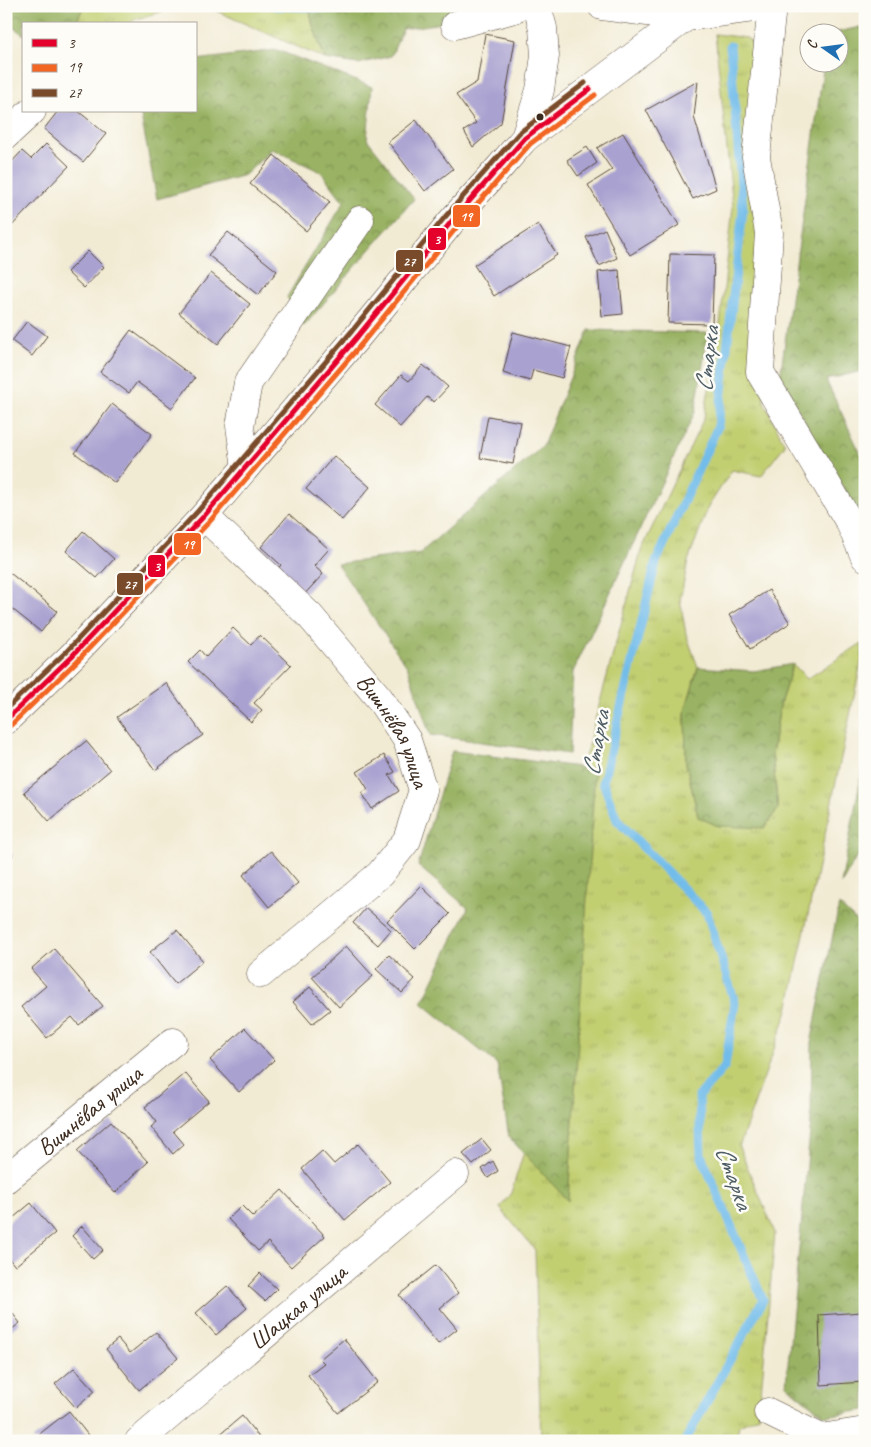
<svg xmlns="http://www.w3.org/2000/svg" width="871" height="1447" font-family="Caveat,sans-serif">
<defs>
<pattern id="grass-tufts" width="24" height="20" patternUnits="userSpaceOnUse" patternTransform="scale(1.25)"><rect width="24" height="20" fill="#c2cf71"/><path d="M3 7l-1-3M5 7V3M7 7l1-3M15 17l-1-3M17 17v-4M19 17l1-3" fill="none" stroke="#a8b261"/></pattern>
<pattern id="forest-crowns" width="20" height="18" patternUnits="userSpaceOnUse" patternTransform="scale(1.25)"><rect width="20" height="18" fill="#99b263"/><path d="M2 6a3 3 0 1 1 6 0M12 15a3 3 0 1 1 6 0" fill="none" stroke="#7e9151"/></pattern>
</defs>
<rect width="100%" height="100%" fill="#fdfcf7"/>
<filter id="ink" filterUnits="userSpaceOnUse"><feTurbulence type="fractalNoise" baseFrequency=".02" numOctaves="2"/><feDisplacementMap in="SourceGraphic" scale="10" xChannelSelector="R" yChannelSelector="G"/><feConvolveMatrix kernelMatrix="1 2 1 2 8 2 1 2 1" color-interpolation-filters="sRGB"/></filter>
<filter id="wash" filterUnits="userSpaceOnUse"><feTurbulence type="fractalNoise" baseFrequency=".0096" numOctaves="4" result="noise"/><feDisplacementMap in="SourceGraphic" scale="20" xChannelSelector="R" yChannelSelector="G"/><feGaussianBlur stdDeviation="1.12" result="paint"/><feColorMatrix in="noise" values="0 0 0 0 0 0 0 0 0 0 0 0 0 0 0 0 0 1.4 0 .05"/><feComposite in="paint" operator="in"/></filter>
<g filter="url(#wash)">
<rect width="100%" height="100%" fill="#f2ebd4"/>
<path fill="url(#grass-tufts)" stroke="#7e7c48" d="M 84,6 L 179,6 L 134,20 L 129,24 L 75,24 Z
M 205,6 L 309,6 L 313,26 L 325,59 Z
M 715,34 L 747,38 L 756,48 L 764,402 L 785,445 L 761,476 L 732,470 L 708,507 L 688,561 L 680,600 L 686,634 L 698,667 L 685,711 L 686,763 L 698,817 L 778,809 L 772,753 L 781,701 L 793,664 L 807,679 L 862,643 L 862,658 L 788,1010 L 739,1147 L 775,1233 L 759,1416 L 739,1425 L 736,1441 L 541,1441 L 535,1250 L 500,1208 L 511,1193 L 548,1076 L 568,934 L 585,757 L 641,551 L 704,418 L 720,324 L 733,207 Z"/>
<path fill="url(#forest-crowns)" stroke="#6a6e40" d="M 6,6 L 84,6 L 75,24 L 24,24 L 24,35 L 6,22 Z
M 309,6 L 468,6 L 460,11 L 448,22 L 403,29 L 391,56 L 358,64 L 325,59 L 313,26 Z
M 865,26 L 865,370 L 826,380 L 865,463 L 865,526 L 780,378 L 824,63 L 838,62 L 838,32 L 837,32 Z
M 277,50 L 372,87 L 367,139 L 414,199 L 304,326 L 287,297 L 344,202 L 321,172 L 272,149 L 245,175 L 157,199 L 140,111 L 196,111 L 196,60 Z
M 589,330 L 708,333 L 695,412 L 573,672 L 569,754 L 430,735 L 408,668 L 337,564 L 420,553 L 543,446 Z
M 793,664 L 781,701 L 772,753 L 778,809 L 764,828 L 718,826 L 698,817 L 686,763 L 685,711 L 698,667 L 754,671 Z
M 452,751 L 595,769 L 568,1201 L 509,1137 L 497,1064 L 422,1003 L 468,908 L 418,866 Z
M 865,754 L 865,843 L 841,884 Z
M 839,905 L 865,929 L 865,1410 L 825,1416 L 786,1385 L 811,1121 L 812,1038 Z"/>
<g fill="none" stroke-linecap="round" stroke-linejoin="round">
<path stroke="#71bcea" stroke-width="9" d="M 275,6 L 389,10 L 395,6
M 685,1441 L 763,1300 L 701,1155 L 699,1096 L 725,1066 L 735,1003 L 707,913 L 617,820 L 603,782 L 656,562 L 718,426 L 743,210 L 730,46"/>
</g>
<g id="blocks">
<path fill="#a9a1d0" d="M 485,34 L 515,40 L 501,123 L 473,147 L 464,131 L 476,123 L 456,95 L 477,82 Z
M 698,81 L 694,117 L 716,189 L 693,199 L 646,110 Z
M 58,111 L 78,111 L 106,134 L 83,162 L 44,129 Z
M 416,120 L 453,169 L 425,191 L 388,142 Z
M 623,133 L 679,225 L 630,255 L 588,185 L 612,170 L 597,148 Z
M 46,144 L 69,166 L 6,232 L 6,168 L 22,151 L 31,159 Z
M 587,147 L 597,163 L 578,176 L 567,160 Z
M 274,155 L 330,202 L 306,231 L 250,184 Z
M 538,224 L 557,255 L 494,296 L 474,265 Z
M 605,229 L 617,258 L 599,266 L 586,237 Z
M 228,232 L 277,271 L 258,295 L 208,255 Z
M 88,251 L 104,267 L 84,288 L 67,272 Z
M 670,254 L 714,255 L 712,324 L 668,323 Z
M 619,270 L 623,314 L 602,316 L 598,272 Z
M 211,273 L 250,304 L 218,344 L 179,313 Z
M 27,321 L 47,336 L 32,356 L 12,341 Z
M 131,330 L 195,378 L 172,408 L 137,382 L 129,393 L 100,372 Z
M 513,332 L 571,347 L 562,378 L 533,370 L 530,381 L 503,373 Z
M 423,365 L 448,387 L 434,402 L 427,397 L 400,427 L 375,405 L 401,375 L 409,381 Z
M 112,404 L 152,434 L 115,483 L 75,453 Z
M 488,416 L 521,422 L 513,464 L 480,458 Z
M 334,456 L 370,487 L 342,520 L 306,489 Z
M 289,514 L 329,549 L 314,566 L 323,574 L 302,597 L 274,573 L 281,565 L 261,547 Z
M 83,531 L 114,559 L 97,578 L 66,551 Z
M 10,573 L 57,611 L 41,632 L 6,604 L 6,578 Z
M 769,590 L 790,623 L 750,649 L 729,615 Z
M 233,628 L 251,645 L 260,635 L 291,665 L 254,703 L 262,710 L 251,722 L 188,662 L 200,650 L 206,657 Z
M 166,683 L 203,735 L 155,770 L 117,717 Z
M 86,741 L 110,770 L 49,821 L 24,792 Z
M 384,755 L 395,772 L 389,775 L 399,791 L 372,809 L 362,793 L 368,789 L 357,772 Z
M 6,848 L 13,855 L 6,861 Z
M 271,851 L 298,883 L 269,907 L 243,875 Z
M 421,886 L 450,914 L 415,949 L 387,921 Z
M 366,908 L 391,930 L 378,945 L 353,923 Z
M 177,930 L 203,961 L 175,984 L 150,952 Z
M 346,946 L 373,976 L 339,1007 L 312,977 Z
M 54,949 L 103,1006 L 79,1025 L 72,1017 L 47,1038 L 21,1007 L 46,986 L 31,969 Z
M 389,955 L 415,979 L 402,993 L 376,969 Z
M 310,987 L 330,1010 L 312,1024 L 293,1002 Z
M 245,1028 L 274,1060 L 239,1092 L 210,1060 Z
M 185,1073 L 209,1101 L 173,1131 L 184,1144 L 173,1154 L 151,1127 L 157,1122 L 145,1107 Z
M 111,1121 L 148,1162 L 115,1193 L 77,1151 Z
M 482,1139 L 491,1150 L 473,1165 L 463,1154 Z
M 358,1144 L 390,1182 L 345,1220 L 302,1169 L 322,1151 L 334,1164 Z
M 493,1161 L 498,1171 L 488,1178 L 482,1169 Z
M 282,1190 L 325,1236 L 291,1267 L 268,1242 L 258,1251 L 228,1219 L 242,1206 L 253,1217 Z
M 31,1203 L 55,1233 L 15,1266 L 6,1255 L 6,1224 Z
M 82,1226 L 103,1250 L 93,1259 L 72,1236 Z
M 436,1265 L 458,1293 L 440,1308 L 457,1329 L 438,1344 L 399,1295 Z
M 260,1273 L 277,1289 L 265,1301 L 248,1286 Z
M 227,1286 L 247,1308 L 216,1335 L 196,1313 Z
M 6,1305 L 20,1323 L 6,1334 Z
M 862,1312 L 863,1382 L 821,1385 L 819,1315 Z
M 156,1332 L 178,1358 L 139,1390 L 106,1349 L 118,1339 L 130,1353 Z
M 344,1339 L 378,1382 L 338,1413 L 308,1375 L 324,1363 L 320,1359 Z
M 74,1368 L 95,1391 L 76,1408 L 55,1384 Z
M 69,1411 L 91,1439 L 88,1441 L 34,1441 L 33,1439 Z
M 242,1416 L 262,1441 L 212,1441 Z"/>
</g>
</g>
<g filter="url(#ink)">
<use href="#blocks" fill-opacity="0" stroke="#564739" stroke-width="1"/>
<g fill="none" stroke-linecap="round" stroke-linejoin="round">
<g stroke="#564739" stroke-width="29">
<g id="minor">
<path d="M 602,6 L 686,17 L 770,6"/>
<path d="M 772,6 L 756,157 L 769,233 L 760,372 L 850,523 L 865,557"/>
<path d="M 455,25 L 514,9 L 519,6"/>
<path d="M 6,135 L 32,111"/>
<path d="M 525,138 L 686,17"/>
<path d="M 246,467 L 240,426 L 248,383 L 360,220"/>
<path id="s1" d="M 204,516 L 310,616 L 379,698 L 407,740 L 423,790 L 407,840 L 380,874 L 261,974"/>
<path d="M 6,720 L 72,656 L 204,516 L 358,336 L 451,222 L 500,167 L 525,138 L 540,90 L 545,56 L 543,28 L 537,6"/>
<path id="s2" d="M 6,1179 L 173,1042"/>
<path d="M 768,1412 L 821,1438"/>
<path d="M 821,1438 L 865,1431"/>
<path id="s3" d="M 139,1441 L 455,1174"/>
</g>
</g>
<use href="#minor" stroke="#fff" stroke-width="28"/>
<g stroke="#fdfcf7" stroke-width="9">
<path id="bus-1" d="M 6,720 L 72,656 L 204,516 L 358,336 L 451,222 L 525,138 L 590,89"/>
</g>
<g stroke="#fdfcf7" stroke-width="9">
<path id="bus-2" d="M 11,725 L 77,661 L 210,521 L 364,341 L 457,227 L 530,144 L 595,95"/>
</g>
<g stroke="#fdfcf7" stroke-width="9">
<path id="bus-3" d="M 6,709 L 67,651 L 198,511 L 352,331 L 445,217 L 519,133 L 585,83"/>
</g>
<use href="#bus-1" stroke="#e4002b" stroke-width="5"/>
<use href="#bus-2" stroke="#f26522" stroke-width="5"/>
<use href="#bus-3" stroke="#7a4b2a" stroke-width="5"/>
</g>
</g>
<circle fill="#3b2a1e" stroke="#fdfcf7" stroke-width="2" cx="540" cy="117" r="4.5"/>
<g text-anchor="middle" stroke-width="5" stroke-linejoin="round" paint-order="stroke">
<g font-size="24" fill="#3b2a1e" stroke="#fdfcf7">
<text dy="8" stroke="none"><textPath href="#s1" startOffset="289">Вишнёвая улица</textPath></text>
<text dy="8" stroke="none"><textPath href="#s2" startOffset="108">Вишнёвая улица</textPath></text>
<text dy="8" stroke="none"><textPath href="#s3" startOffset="208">Шацкая улица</textPath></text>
</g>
<g font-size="25" font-style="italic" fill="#4e5d65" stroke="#fdfcf7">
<text transform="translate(706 359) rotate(-83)" y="9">Старка</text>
<text transform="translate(595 743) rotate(-80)" y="9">Старка</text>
<text transform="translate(735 1177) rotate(70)" y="9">Старка</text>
</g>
</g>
<g stroke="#fdfcf7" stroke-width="2">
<rect x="452" y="204" width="29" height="24" rx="5" fill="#f26522"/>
<rect x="427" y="227" width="20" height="24" rx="5" fill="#e4002b"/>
<rect x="395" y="249" width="29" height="24" rx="5" fill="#7a4b2a"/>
<rect x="173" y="532" width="29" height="24" rx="5" fill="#f26522"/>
<rect x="147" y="554" width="19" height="24" rx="5" fill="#e4002b"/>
<rect x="116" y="572" width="28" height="24" rx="5" fill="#7a4b2a"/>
</g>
<g font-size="14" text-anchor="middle" font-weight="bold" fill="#fff">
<text x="466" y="221">19</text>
<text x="437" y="244">3</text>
<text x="409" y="266">27</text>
<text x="188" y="549">19</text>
<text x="157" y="571">3</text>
<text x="130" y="589">27</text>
</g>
<rect width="871" height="1447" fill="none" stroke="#fdfcf7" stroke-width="25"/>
<rect x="22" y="22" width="175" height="90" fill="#fdfcf7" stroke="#afa8a0"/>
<rect x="32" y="39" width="25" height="8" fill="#e4002b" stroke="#afa8a0"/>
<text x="68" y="48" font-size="15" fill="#3b2a1e">3</text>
<rect x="32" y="64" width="25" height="8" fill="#f26522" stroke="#afa8a0"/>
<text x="68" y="72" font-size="15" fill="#3b2a1e">19</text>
<rect x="32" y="89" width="25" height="8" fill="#7a4b2a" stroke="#afa8a0"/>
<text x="68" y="98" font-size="15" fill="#3b2a1e">27</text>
<g transform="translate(824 48) rotate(284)"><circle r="24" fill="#fdfcf7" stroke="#afa8a0"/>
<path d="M0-4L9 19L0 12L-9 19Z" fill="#1f6fb2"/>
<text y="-8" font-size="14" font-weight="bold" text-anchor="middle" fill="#3b2a1e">С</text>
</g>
</svg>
